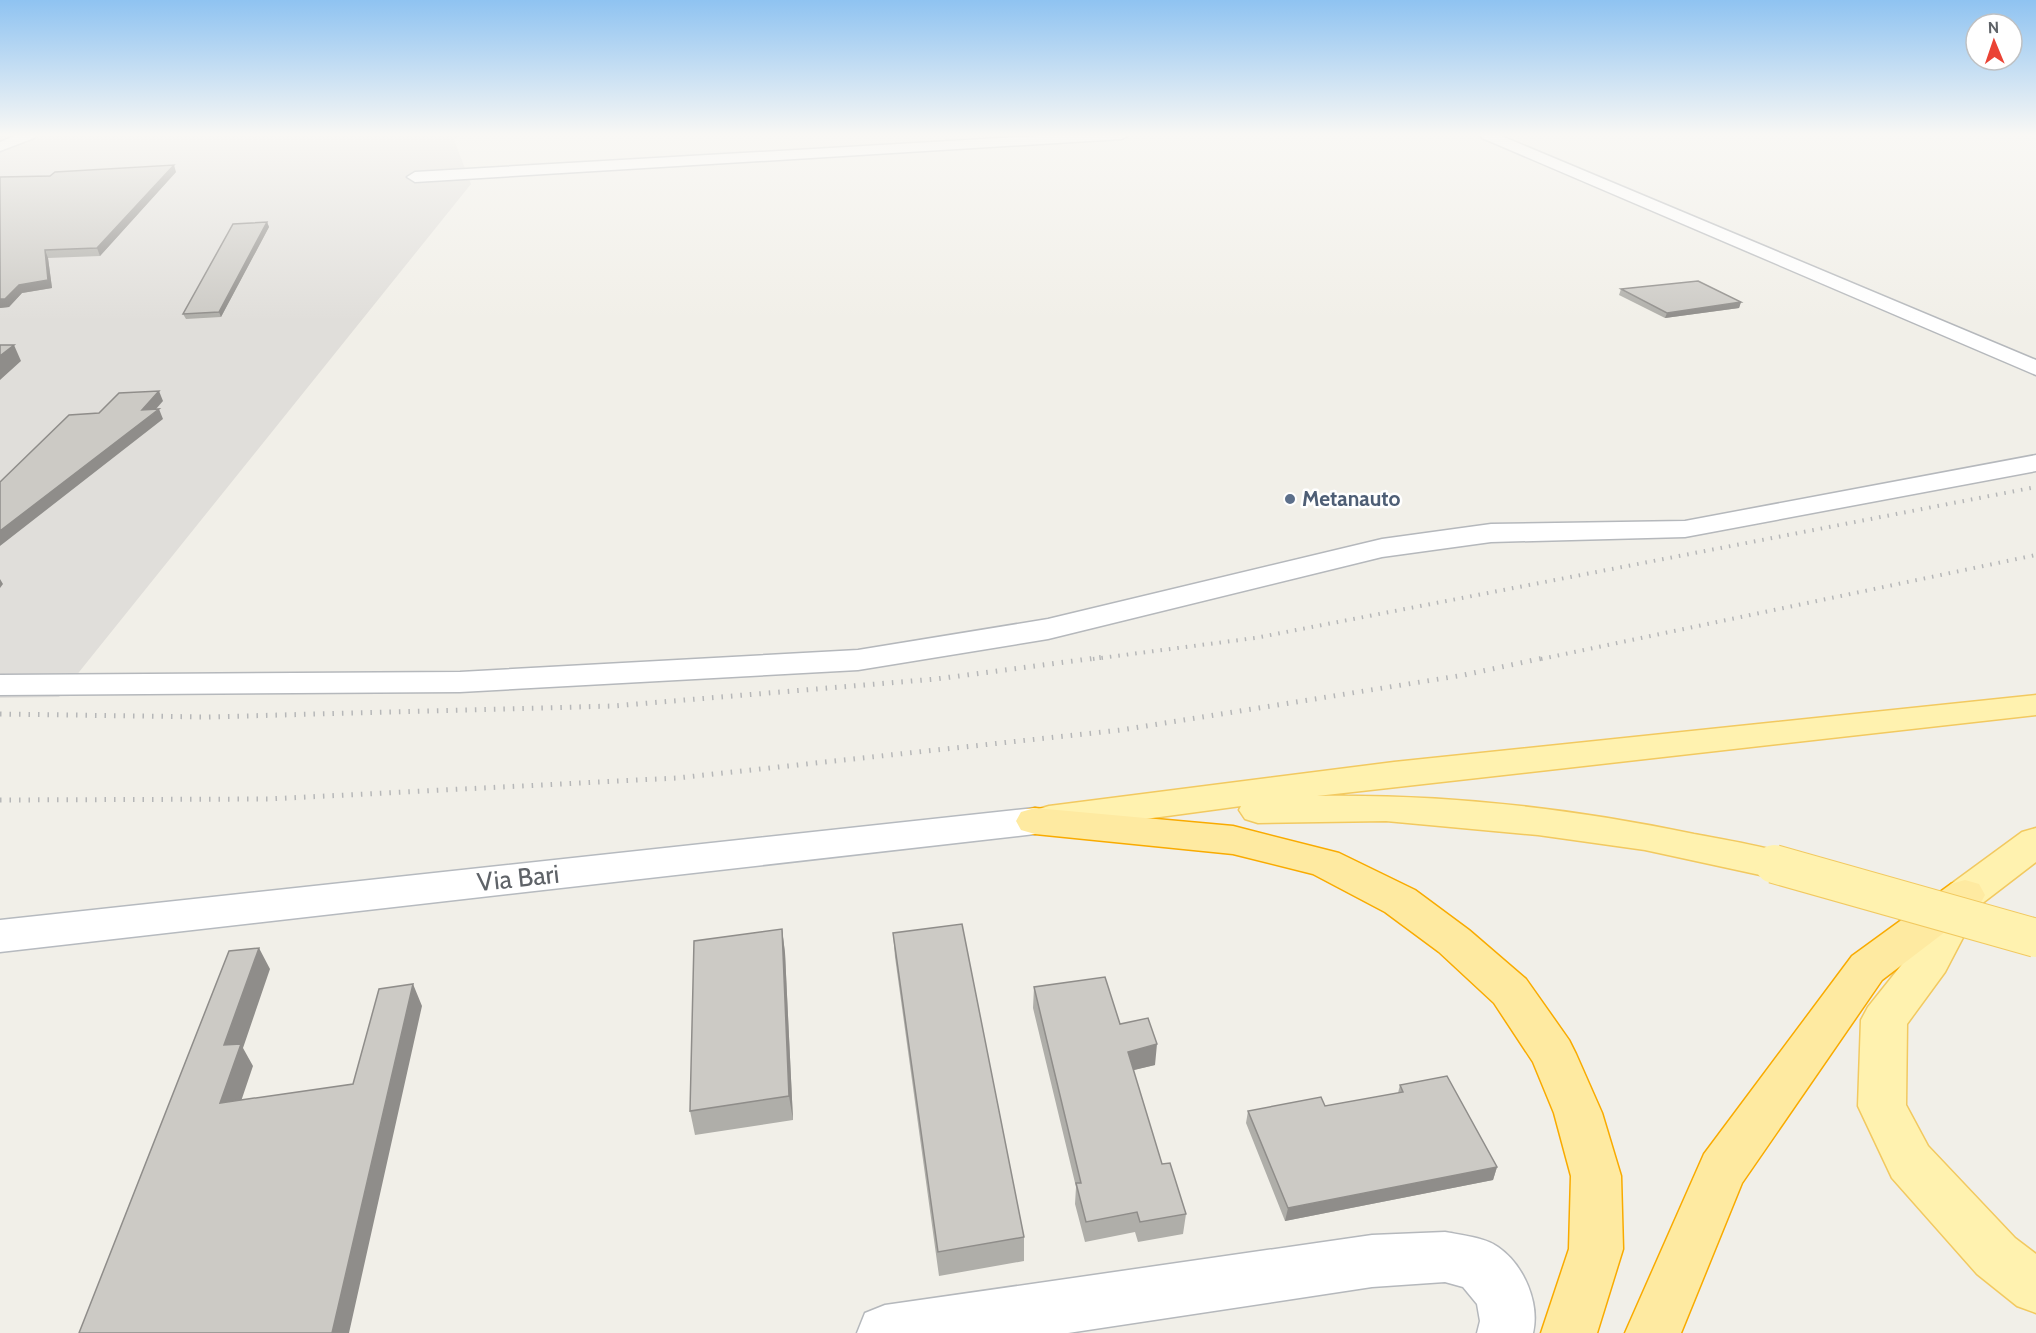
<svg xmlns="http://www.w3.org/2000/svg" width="2036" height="1333" font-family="Cabin,sans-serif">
<rect width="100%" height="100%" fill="#f1efe8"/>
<path fill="#e0deda" d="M 0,135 L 461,135 L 454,140 L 471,184 L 59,697 L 0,698 Z"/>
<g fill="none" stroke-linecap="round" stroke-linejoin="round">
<g stroke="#b5b8bc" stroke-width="3">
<path id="minor" d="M 17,135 L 36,135 L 34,138 L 0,151 L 0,142 Z
M 1054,135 L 1129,135 L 1122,139 L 415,182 L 407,177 L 415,172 Z
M 1480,135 L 1499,135 L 2036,360 L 2036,375 L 1482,138 Z
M 2036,455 L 2036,471 L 1685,537 L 1491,542 L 1382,557 L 1048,639 L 858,670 L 460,692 L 0,695 L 0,675 L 460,672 L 858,650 L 1048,619 L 1382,539 L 1491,524 L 1685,521 Z
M 1445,1232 C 1461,1235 1484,1237 1498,1247 C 1524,1265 1540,1303 1533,1333 L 1477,1333 L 1480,1321 L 1477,1304 L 1463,1287 L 1445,1282 L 1372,1287 L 1068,1333 L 857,1333 L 865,1313 L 885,1305 L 1372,1235 Z"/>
</g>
<g stroke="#b6babf" stroke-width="3">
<path id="secondary" d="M 1035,808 L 1049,812 L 1054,821 L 1049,830 L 1035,834 L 0,952 L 0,920 Z"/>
</g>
<g stroke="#f2c960" stroke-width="3">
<path id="primary" d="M 2036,695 L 2036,715 L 1317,796 C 1443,794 1571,808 1694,834 C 1726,840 1757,845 1788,854 L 1794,864 L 1788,874 L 1774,878 L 1645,850 L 1538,835 L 1386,821 L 1258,823 L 1245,819 L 1239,810 L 1241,806 L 1049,832 L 1035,828 L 1030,819 L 1035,810 L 1049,806 L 1394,762 Z
M 2036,828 L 2036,862 L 1980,905 L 1945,972 L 1907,1024 L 1906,1105 L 1928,1146 L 2015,1238 L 2036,1254 L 2036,1313 L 2017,1306 L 1977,1274 L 1892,1178 L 1858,1106 L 1861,1020 L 1868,1007 L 1915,948 L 1951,884 L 2022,832 Z"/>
</g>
<g stroke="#f9ab00" stroke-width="3">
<path id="trunk" d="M 1035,808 L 1233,826 L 1339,853 L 1415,890 L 1469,930 L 1526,979 L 1569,1040 L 1576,1054 L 1602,1113 L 1621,1176 L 1623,1249 L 1597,1333 L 1541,1333 L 1569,1249 L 1571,1176 L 1554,1113 L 1533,1062 L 1494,1003 L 1439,952 L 1385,912 L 1313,874 L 1233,854 L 1035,834 L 1021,830 L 1016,821 L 1021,812 Z
M 1965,880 L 1979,884 L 1985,895 L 1979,906 L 1882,980 L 1742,1183 L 1681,1333 L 1625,1333 L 1704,1154 L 1852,956 L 1951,884 Z"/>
</g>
<use href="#minor" fill="#fff" fill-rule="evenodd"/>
<use href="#secondary" fill="#fff" fill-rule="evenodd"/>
<use href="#primary" fill="#fff2af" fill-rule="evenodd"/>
<use href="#trunk" fill="#feeaa1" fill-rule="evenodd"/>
<path stroke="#b6b7b8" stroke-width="4" stroke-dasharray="1.5 7" stroke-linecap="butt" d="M 1093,659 L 1255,638 L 2036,487
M 1541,659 L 2036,555"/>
<path stroke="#b6b7b8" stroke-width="5" stroke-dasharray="1.5 8" stroke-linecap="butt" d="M 0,714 L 207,717 L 613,706 L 936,679 L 1104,657
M 0,800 L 268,799 L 677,778 L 1121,730 L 1464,675 L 1548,657"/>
<g stroke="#f2c960" stroke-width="40" stroke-linecap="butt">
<path id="primary-bridge" d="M 1774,864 L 2036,938"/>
</g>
<use href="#primary-bridge" stroke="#fff2af" stroke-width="38"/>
</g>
<path fill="#afaea9" d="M 176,172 L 100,256 L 48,258 L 52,288 L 22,293 L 9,307 L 0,308 L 0,177 Z
M 267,222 L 269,227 L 221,317 L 186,319 L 183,314 Z
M 1621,289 L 1741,302 L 1739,308 L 1665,318 L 1619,295 Z
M 782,929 L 785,953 L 793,1120 L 695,1135 L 690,1111 Z
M 893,933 L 1024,1237 L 1024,1261 L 939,1276 L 895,957 Z
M 1034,987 L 1155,1065 L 1133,1070 L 1162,1164 L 1186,1214 L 1183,1234 L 1138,1242 L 1135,1232 L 1085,1242 L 1075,1204 L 1076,1187 L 1033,1008 Z
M 1400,1085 L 1497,1167 L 1493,1180 L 1285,1221 L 1246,1123 L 1248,1111 L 1325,1106 L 1398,1093 Z"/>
<path fill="#8f8d8a" d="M 174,165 L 176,172 L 100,256 L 97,248 Z
M 267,222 L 269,227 L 221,317 L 219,312 Z
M 45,250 L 48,258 L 52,288 L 22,293 L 9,307 L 0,308 L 0,299 Z
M 1741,302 L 1739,308 L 1665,318 L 1667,313 Z
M 14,345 L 21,361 L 0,380 L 0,356 Z
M 159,391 L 163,401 L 149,417 L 159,409 L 163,419 L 0,546 L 0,531 L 142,410 Z
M 0,579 L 3,584 L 0,588 Z
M 782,929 L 785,953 L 793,1120 L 789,1096 Z
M 259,948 L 270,969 L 243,1048 L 253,1066 L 233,1125 L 220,1103 L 224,1045 Z
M 413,984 L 422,1006 L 349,1333 L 332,1333 Z
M 1157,1044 L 1155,1065 L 1126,1072 L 1128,1052 Z
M 1497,1167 L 1493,1180 L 1285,1221 L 1288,1208 Z"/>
<path fill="#cccac5" stroke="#8f8d8a" stroke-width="1.5" d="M 174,165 L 97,248 L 45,250 L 48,280 L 19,285 L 5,299 L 0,299 L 0,177 L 50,176 L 55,172 Z
M 267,222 L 219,312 L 183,314 L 233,224 Z
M 1698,281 L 1741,302 L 1667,313 L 1621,289 Z
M 0,345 L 14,345 L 0,356 Z
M 159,391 L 142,410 L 159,409 L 0,531 L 0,482 L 69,415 L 99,413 L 119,393 Z
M 962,924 L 1024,1237 L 938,1252 L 893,933 Z
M 782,929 L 789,1096 L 690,1111 L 694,941 Z
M 259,948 L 224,1045 L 241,1044 L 220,1103 L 353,1084 L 379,989 L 413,984 L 332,1333 L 79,1333 L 229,951 Z
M 1105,977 L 1120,1024 L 1148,1018 L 1157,1044 L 1128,1052 L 1162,1164 L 1170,1163 L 1186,1214 L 1140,1222 L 1137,1212 L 1086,1222 L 1076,1183 L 1081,1183 L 1034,987 Z
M 1447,1076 L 1497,1167 L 1288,1208 L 1248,1111 L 1321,1097 L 1325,1106 L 1403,1092 L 1400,1085 Z"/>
<linearGradient id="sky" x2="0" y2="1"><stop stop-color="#8fc3f1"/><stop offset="0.42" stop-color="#f9f8f5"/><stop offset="1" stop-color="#f9f8f5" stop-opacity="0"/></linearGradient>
<rect width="2036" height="321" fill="url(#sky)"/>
<circle fill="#5c6f8a" stroke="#fff" stroke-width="2" cx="1290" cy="499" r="6"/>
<g text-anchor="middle" stroke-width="5" stroke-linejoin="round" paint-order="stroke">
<g font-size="21" font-weight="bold" fill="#4e5e75" stroke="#fff" text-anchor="start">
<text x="1302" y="506">Metanauto</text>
</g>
<g font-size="26" fill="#5f6368" stroke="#fff">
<text transform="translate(518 878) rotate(-6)" y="9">Via Bari</text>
</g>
</g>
<g transform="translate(1994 42) rotate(358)"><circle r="28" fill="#ffffff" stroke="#bfc1c3" stroke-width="1.5"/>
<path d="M0-4.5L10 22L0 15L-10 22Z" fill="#ea4335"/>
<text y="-9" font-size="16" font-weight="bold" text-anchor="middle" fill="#5f6368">N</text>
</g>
</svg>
